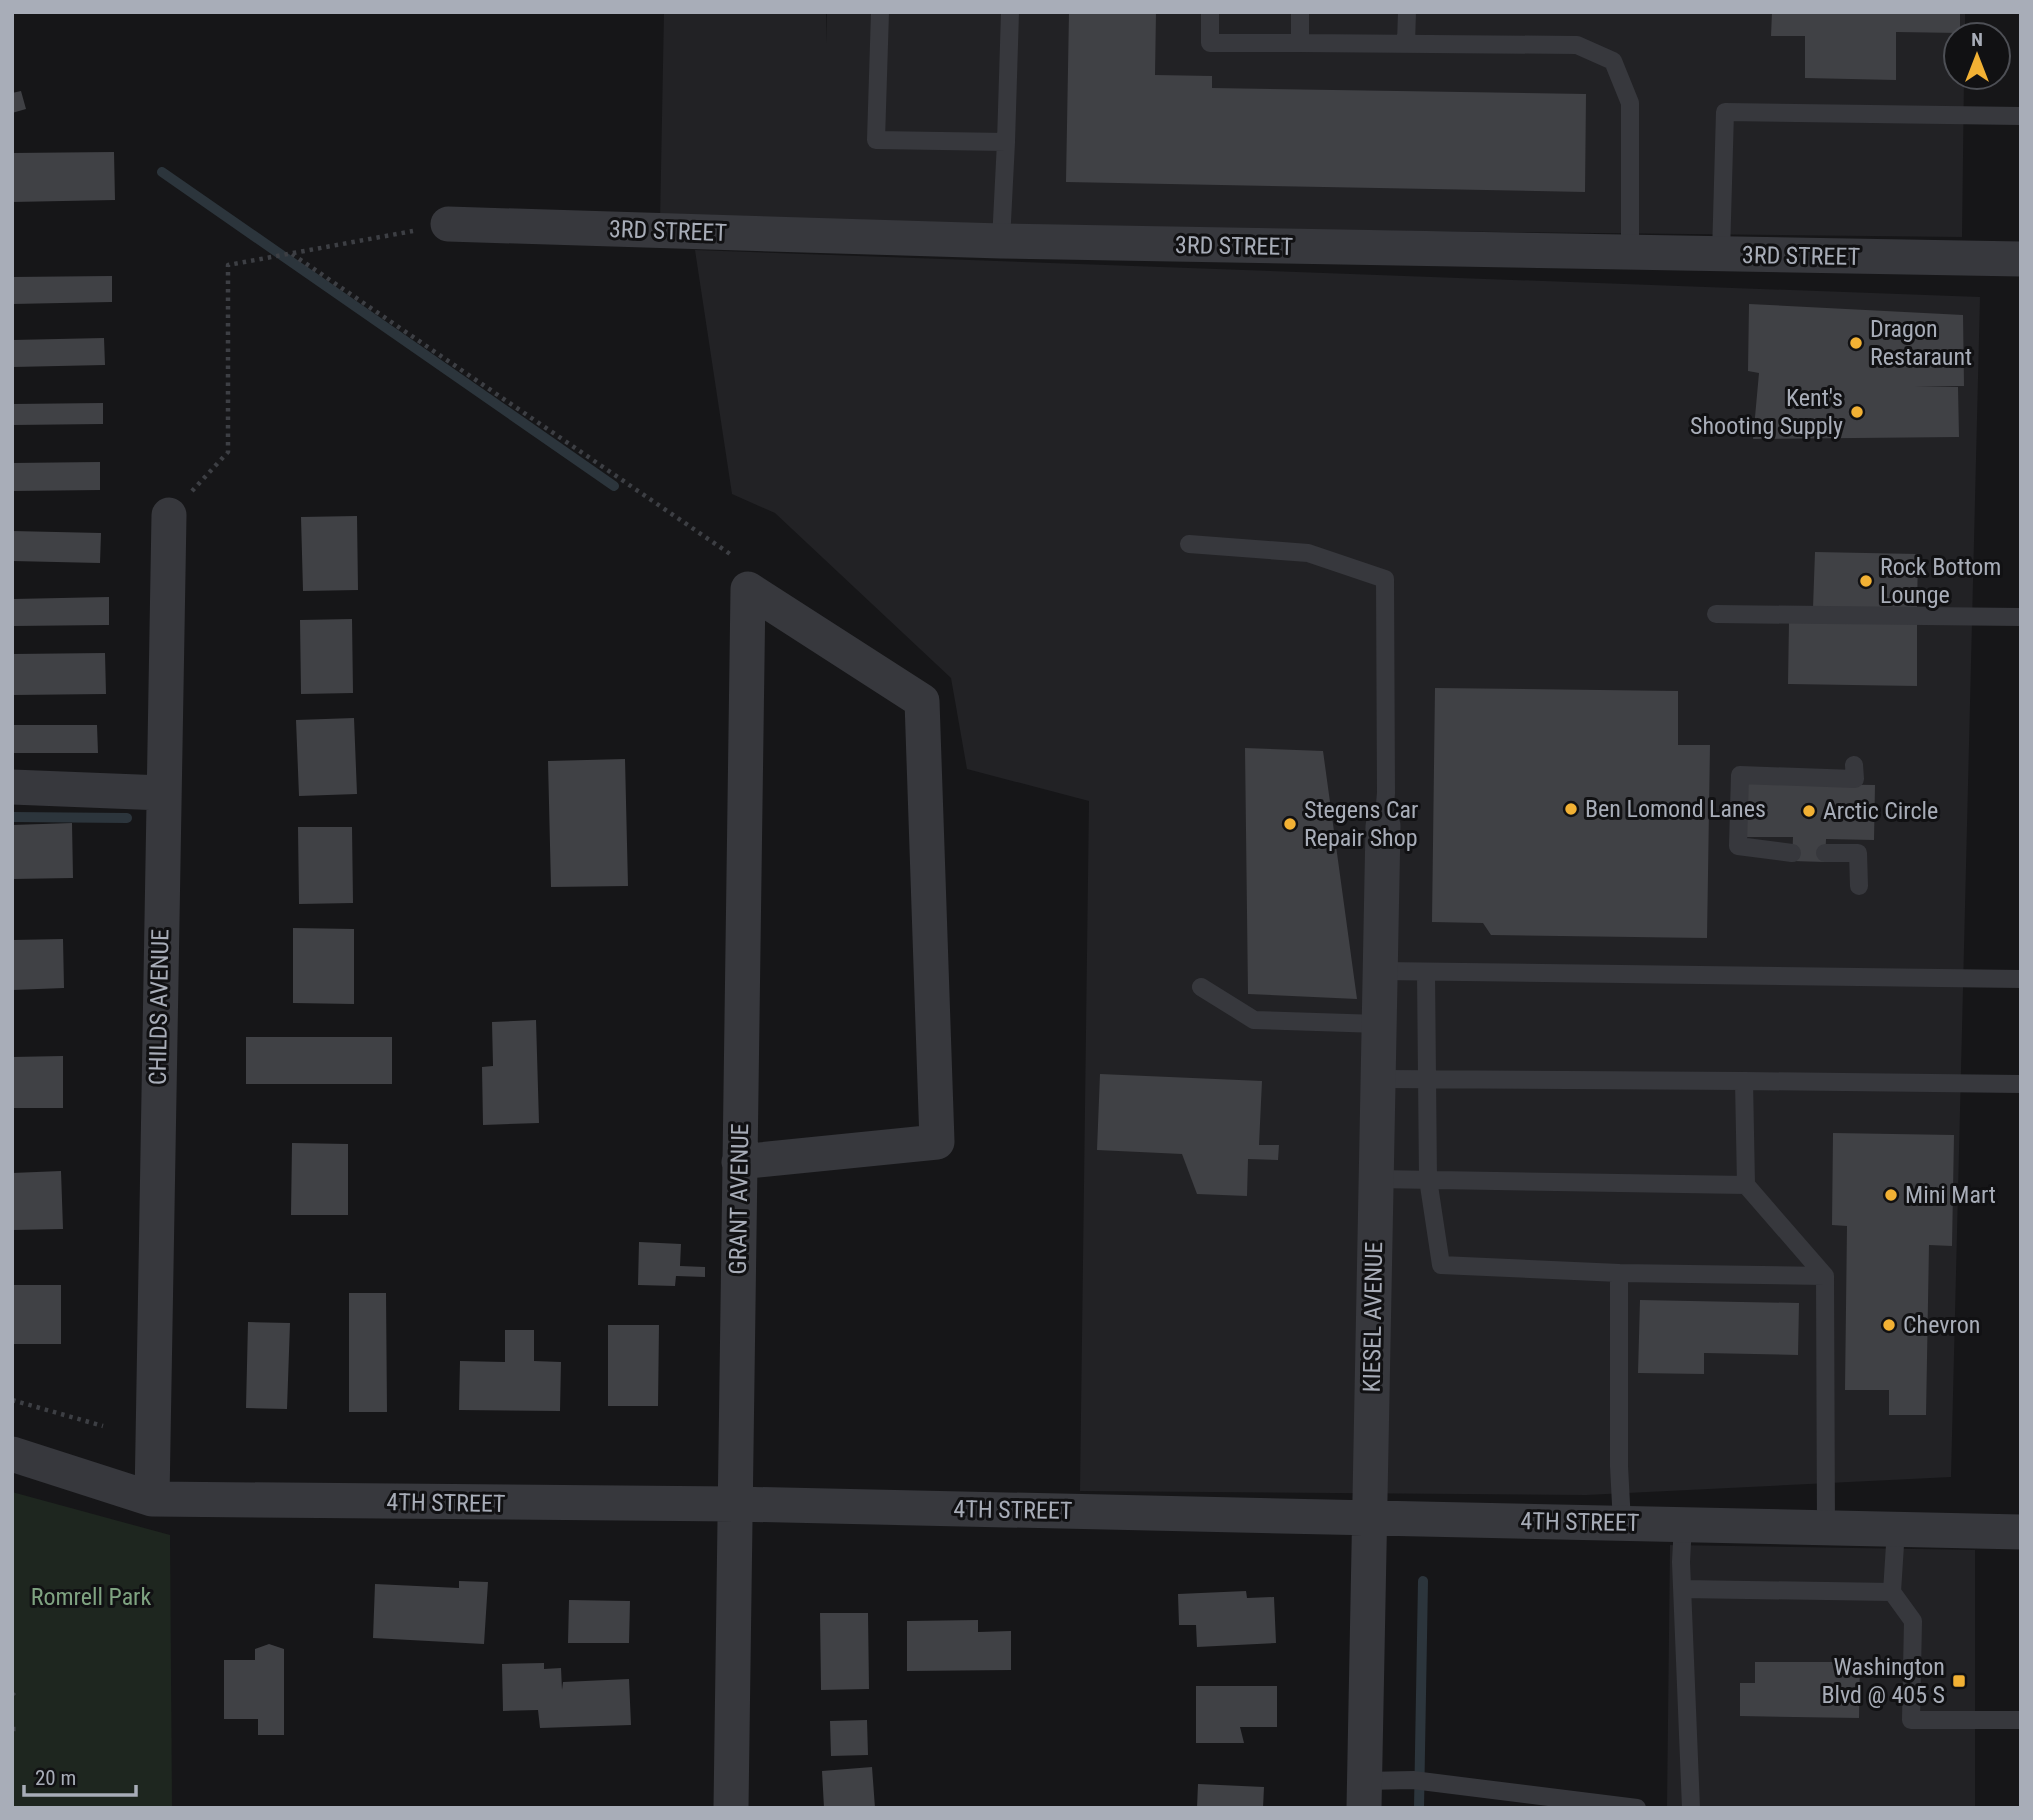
<svg xmlns="http://www.w3.org/2000/svg" width="2033" height="1820" font-family="'Roboto Condensed',sans-serif">
<rect width="100%" height="100%" fill="#161618"/>
<path fill="#222225" d="M 664,12 L 826,12 L 826,43 L 827,12 L 1965,12 L 1965,35 L 1956,35 L 1956,77 L 1964,77 L 1962,237 L 660,223 Z
M 695,250 L 1980,297 L 1951,1477 L 1586,1495 L 1080,1491 L 1089,801 L 967,769 L 951,678 L 775,513 L 732,494 Z
M 1670,1545 L 1975,1550 L 1975,1808 L 1667,1808 Z"/>
<path fill="#1e261f" d="M 12,1492 L 170,1535 L 172,1808 L 12,1808 Z"/>
<g fill="none" stroke-linecap="round" stroke-linejoin="round">
<path stroke="#2c353c" stroke-width="10" d="M 162,172 L 614,486
M 12,817 L 127,818
M 1419,1808 L 1423,1581"/>
</g>
<path fill="#404145" d="M 1069,12 L 1156,12 L 1155,75 L 1212,76 L 1212,88 L 1586,94 L 1585,192 L 1066,182 Z
M 1772,12 L 1960,12 L 1960,33 L 1896,32 L 1896,80 L 1805,78 L 1805,36 L 1771,36 Z
M 21,91 L 26,109 L 12,113 L 12,93 Z
M 114,152 L 115,200 L 12,202 L 12,153 Z
M 112,276 L 112,302 L 12,304 L 12,277 Z
M 1749,304 L 1963,315 L 1964,386 L 1915,386 L 1958,387 L 1959,437 L 1753,439 L 1759,373 L 1748,371 Z
M 104,338 L 105,365 L 13,367 L 12,340 Z
M 103,403 L 103,424 L 13,425 L 13,404 Z
M 100,462 L 100,490 L 12,491 L 12,463 Z
M 357,516 L 358,590 L 303,591 L 301,517 Z
M 12,531 L 101,533 L 100,563 L 12,561 Z
M 1815,552 L 1918,554 L 1917,610 L 1813,608 Z
M 109,597 L 109,625 L 13,626 L 13,599 Z
M 352,619 L 353,693 L 301,694 L 300,620 Z
M 1789,621 L 1917,623 L 1917,686 L 1788,684 Z
M 105,653 L 106,694 L 13,695 L 13,654 Z
M 1435,688 L 1678,691 L 1678,745 L 1710,745 L 1707,938 L 1491,935 L 1483,923 L 1432,922 Z
M 354,718 L 357,794 L 299,796 L 296,720 Z
M 12,725 L 97,725 L 98,753 L 12,753 Z
M 1245,748 L 1323,751 L 1357,999 L 1248,994 Z
M 625,759 L 628,886 L 551,887 L 548,761 Z
M 1744,783 L 1875,785 L 1874,840 L 1826,839 L 1825,862 L 1792,861 L 1793,837 L 1743,837 Z
M 72,823 L 73,878 L 12,879 L 12,825 Z
M 298,827 L 352,827 L 353,903 L 299,904 Z
M 293,928 L 354,929 L 354,1004 L 293,1003 Z
M 63,939 L 64,988 L 12,990 L 12,940 Z
M 536,1020 L 539,1123 L 483,1125 L 482,1067 L 493,1066 L 492,1022 Z
M 246,1037 L 392,1037 L 392,1084 L 246,1084 Z
M 63,1056 L 63,1108 L 14,1108 L 12,1057 Z
M 1100,1074 L 1262,1081 L 1259,1145 L 1279,1145 L 1278,1160 L 1248,1159 L 1247,1196 L 1197,1194 L 1182,1154 L 1097,1150 Z
M 1833,1133 L 1954,1135 L 1952,1246 L 1929,1245 L 1926,1415 L 1889,1415 L 1889,1390 L 1845,1390 L 1847,1226 L 1832,1225 Z
M 292,1143 L 348,1144 L 348,1215 L 291,1215 Z
M 61,1171 L 63,1229 L 12,1230 L 12,1173 Z
M 639,1242 L 681,1244 L 680,1266 L 705,1267 L 705,1277 L 676,1276 L 675,1286 L 638,1285 Z
M 12,1285 L 61,1285 L 61,1344 L 12,1344 Z
M 349,1293 L 386,1293 L 387,1412 L 349,1412 Z
M 1640,1300 L 1799,1303 L 1798,1355 L 1704,1353 L 1704,1374 L 1638,1373 Z
M 248,1322 L 290,1323 L 287,1409 L 246,1408 Z
M 608,1325 L 659,1325 L 658,1406 L 608,1406 Z
M 505,1330 L 534,1330 L 534,1361 L 561,1362 L 560,1411 L 459,1410 L 460,1361 L 505,1362 Z
M 459,1581 L 488,1582 L 484,1644 L 373,1638 L 375,1584 L 459,1588 Z
M 1246,1591 L 1247,1598 L 1274,1597 L 1276,1643 L 1197,1647 L 1196,1625 L 1179,1625 L 1178,1594 Z
M 569,1600 L 630,1601 L 629,1643 L 568,1643 Z
M 820,1613 L 868,1613 L 869,1689 L 821,1690 Z
M 978,1620 L 978,1632 L 1011,1631 L 1011,1670 L 907,1671 L 907,1621 Z
M 269,1644 L 284,1649 L 284,1735 L 258,1735 L 258,1719 L 224,1719 L 224,1660 L 255,1660 L 255,1649 Z
M 1755,1662 L 1860,1662 L 1859,1718 L 1740,1716 L 1740,1683 L 1755,1683 Z
M 544,1663 L 544,1669 L 561,1668 L 562,1690 L 563,1682 L 629,1679 L 631,1725 L 540,1728 L 538,1710 L 503,1711 L 502,1664 Z
M 1196,1686 L 1277,1686 L 1277,1727 L 1240,1727 L 1244,1743 L 1196,1743 Z
M 867,1720 L 868,1755 L 831,1756 L 830,1721 Z
M 872,1767 L 875,1808 L 824,1808 L 822,1771 Z
M 1198,1784 L 1264,1787 L 1263,1808 L 1197,1808 Z"/>
<g fill="none" stroke-linecap="round" stroke-linejoin="round">
<path stroke="#3d3f44" stroke-width="4.5" stroke-dasharray="3.5 5" stroke-linecap="butt" d="M 292,254 L 733,556
M 192,491 L 228,452 L 228,265 L 413,231
M 12,1400 L 103,1426
M 12,1695 L 15,1692
M 12,1729 L 19,1729"/>
<path stroke="#37383d" stroke-width="18" d="M 880,12 L 876,140 L 1006,142 L 1010,12
M 1210,12 L 1210,43 L 1300,43
M 1300,12 L 1300,43 L 1577,45 L 1613,61 L 1630,103 L 1630,254
M 1406,43 L 1407,12
M 1001,241 L 1006,142
M 1721,254 L 1725,112 L 2021,116
M 1189,544 L 1308,553 L 1385,579 L 1386,793 L 1383,826
M 1716,614 L 2021,617
M 1792,853 L 1738,846 L 1740,775 L 1855,779 L 1854,765
M 1825,853 L 1858,853 L 1859,886
M 1381,971 L 2021,979
M 1426,972 L 1428,1179 L 1441,1265 L 1619,1273
M 1201,987 L 1254,1020 L 1379,1024
M 1378,1079 L 1744,1081
M 1376,1179 L 1746,1185
M 1622,1523 L 1619,1466 L 1619,1273 L 1825,1276
M 1683,1524 L 1681,1562 L 1691,1808
M 1826,1528 L 1825,1276 L 1746,1185 L 1744,1081 L 2021,1084
M 1896,1529 L 1892,1592 L 1913,1621 L 1911,1720 L 2021,1720
M 1683,1589 L 1892,1592
M 1364,1781 L 1413,1780 L 1637,1808"/>
<path stroke="#37383d" stroke-width="35" d="M 448,224 L 1001,241 L 2021,259
M 12,787 L 163,793
M 739,1162 L 937,1142 L 922,701 L 748,589
M 12,1454 L 152,1499 L 735,1504 L 2021,1532
M 152,1499 L 169,515
M 731,1808 L 748,589
M 1364,1808 L 1383,826"/>
</g>
<g fill="#f2b134" stroke="#111113" stroke-width="2.5">
<circle cx="1856" cy="343" r="7"/>
<circle cx="1857" cy="412" r="7"/>
<circle cx="1866" cy="581" r="7"/>
<circle cx="1571" cy="809" r="7"/>
<circle cx="1809" cy="811" r="7"/>
<circle cx="1290" cy="824" r="7"/>
<circle cx="1891" cy="1195" r="7"/>
<circle cx="1889" cy="1325" r="7"/>
<rect x="1952" y="1674" width="14" height="14" rx="3.5"/>
</g>
<g text-anchor="middle" stroke-width="6" stroke-linejoin="round" paint-order="stroke">
<g font-size="24" fill="#a8adb8" stroke="#111113">
<text transform="translate(668 231) rotate(2)" y="8">3RD STREET</text>
<text transform="translate(1234 246) rotate(1)" y="8">3RD STREET</text>
<text transform="translate(1801 256) rotate(1)" y="8">3RD STREET</text>
<text transform="translate(159 1007) rotate(-89)" y="8">CHILDS AVENUE</text>
<text transform="translate(739 1199) rotate(-89)" y="8">GRANT AVENUE</text>
<text transform="translate(1373 1317) rotate(-89)" y="8">KIESEL AVENUE</text>
<text transform="translate(446 1503) rotate(1)" y="8">4TH STREET</text>
<text transform="translate(1013 1510) rotate(1)" y="8">4TH STREET</text>
<text transform="translate(1580 1522) rotate(1)" y="8">4TH STREET</text>
</g>
<g font-size="24" fill="#a8adb8" stroke="#111113" text-anchor="start">
<text x="1870" y="337">Dragon<tspan x="1870" dy="28">Restaraunt</tspan></text>
<text x="1843" y="406" text-anchor="end">Kent's<tspan x="1843" dy="28">Shooting Supply</tspan></text>
<text x="1880" y="575">Rock Bottom<tspan x="1880" dy="28">Lounge</tspan></text>
<text x="1585" y="817">Ben Lomond Lanes</text>
<text x="1304" y="818">Stegens Car<tspan x="1304" dy="28">Repair Shop</tspan></text>
<text x="1823" y="819">Arctic Circle</text>
<text x="1905" y="1203">Mini Mart</text>
<text x="1903" y="1333">Chevron</text>
<text x="1945" y="1675" text-anchor="end">Washington<tspan x="1945" dy="28">Blvd @ 405 S</tspan></text>
</g>
<g font-size="24" fill="#7fa381" stroke="#111113">
<text x="91" y="1605">Romrell Park</text>
</g>
</g>
<rect width="2033" height="1820" fill="none" stroke="#a8adb8" stroke-width="28"/>
<g transform="translate(1977 56)"><circle r="33" fill="#111113" stroke="#4d4f55" stroke-width="2"/>
<path d="M0-5L12 26L0 18L-12 26Z" fill="#f2b134"/>
<text y="-10" font-size="19" font-weight="bold" text-anchor="middle" fill="#a8adb8">N</text>
</g>
<path d="M24 1785v10h112v-10" fill="none" stroke="#a8adb8" stroke-width="3.5"/>
<text x="35" y="1785" font-size="21" fill="#a8adb8" stroke="#111113" stroke-width="5" paint-order="stroke">20 m</text>
</svg>
